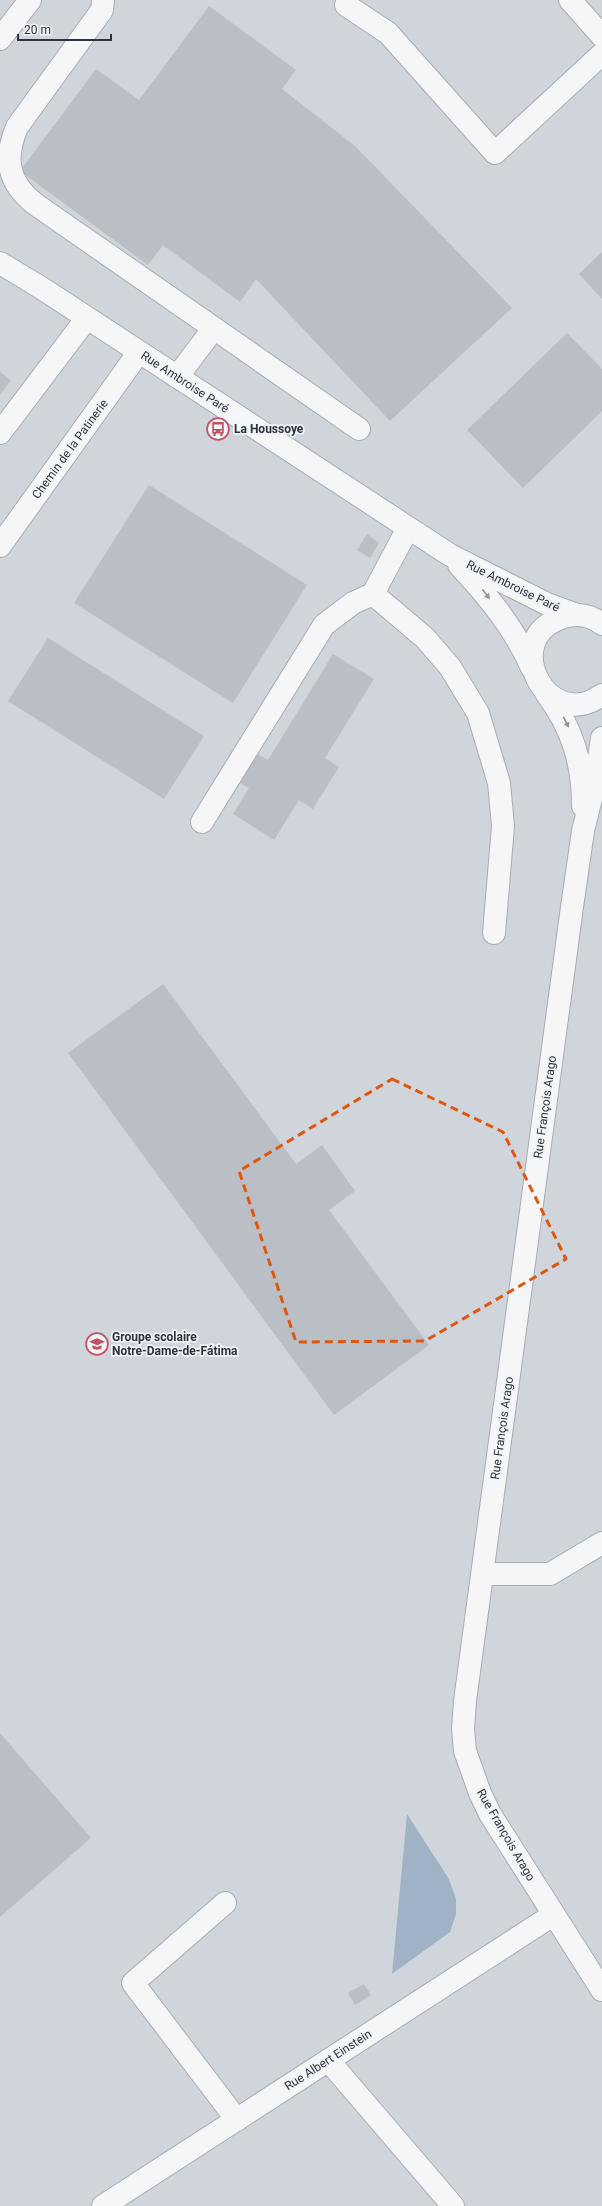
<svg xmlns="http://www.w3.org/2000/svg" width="602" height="2206" font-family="Roboto,sans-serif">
<rect width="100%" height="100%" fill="#e2e5e9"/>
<path fill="#d0d4db" d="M 0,0 L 602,0 L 602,2206 L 0,2206 Z"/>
<path fill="#a0b3c6" d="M 407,1814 L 449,1879 L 456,1899 L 456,1914 L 450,1932 L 392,1974 Z"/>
<path fill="#babec5" d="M 209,6 L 296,70 L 282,89 L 355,146 L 512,308 L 390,421 L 256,279 L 240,302 L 163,245 L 148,265 L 20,171 L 96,69 L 139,100 Z
M 602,252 L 602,299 L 579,274 Z
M 567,333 L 602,369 L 602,411 L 523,488 L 467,430 Z
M 0,372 L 11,380 L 0,395 Z
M 149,485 L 307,585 L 233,703 L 74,603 Z
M 367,534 L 379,543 L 370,558 L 357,550 Z
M 48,638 L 204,736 L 164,799 L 8,701 Z
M 333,654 L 374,679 L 325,758 L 339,767 L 313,809 L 299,800 L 274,840 L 233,814 L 249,788 L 238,782 L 256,753 L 268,760 Z
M 163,984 L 296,1164 L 322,1145 L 355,1191 L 329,1210 L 429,1345 L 334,1415 L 68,1053 Z
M 0,1733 L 91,1838 L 0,1917 Z
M 364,1984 L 371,1995 L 355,2005 L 348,1993 Z"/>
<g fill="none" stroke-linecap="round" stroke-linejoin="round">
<g stroke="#a7acb3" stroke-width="24">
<path id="minor" d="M 103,0 L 102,10 L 17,127 C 4,158 7,182 35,204 L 359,429
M 570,0 L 602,36
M 346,5 L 388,33 L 495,153 L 602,54
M 0,39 L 30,0
M 0,263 L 43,289 L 450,555 L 547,604 L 577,615
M 177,377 L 214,328
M 0,433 L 87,318
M 408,528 L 373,594 L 425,638 L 450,667 L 478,713 L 499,783 L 503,826 L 494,933
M 0,546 L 139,352
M 459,565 C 488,596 515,629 532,668
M 602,624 C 591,615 577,613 564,617 C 497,637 547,735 602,695
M 546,693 C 572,727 583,763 583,806
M 602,738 L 596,778 L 583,831 L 572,907 L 465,1701 L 463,1729 L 465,1751 L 480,1793 L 490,1814 L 602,1990
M 202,822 L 324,625 L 353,603 L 373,594
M 482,1574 L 550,1574 L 602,1543
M 225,1903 L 133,1983 L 237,2120
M 328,2060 L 453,2206
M 103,2206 L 553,1915"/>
</g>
<use href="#minor" stroke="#f4f6f8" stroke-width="22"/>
</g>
<defs><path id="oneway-solid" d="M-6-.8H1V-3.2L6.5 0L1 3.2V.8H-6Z"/></defs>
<g fill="#90949c">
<use href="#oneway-solid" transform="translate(486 594) rotate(53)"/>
<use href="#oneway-solid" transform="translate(566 722) rotate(63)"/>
</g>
<path fill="none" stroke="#df570f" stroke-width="3" stroke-dasharray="8 5" stroke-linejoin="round" d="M 392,1079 L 503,1132 L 566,1259 L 425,1341 L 296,1342 L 239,1171 Z"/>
<defs>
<g id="bus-ring" transform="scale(1.15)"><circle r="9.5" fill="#f1f4f7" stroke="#c25367" stroke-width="1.5"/><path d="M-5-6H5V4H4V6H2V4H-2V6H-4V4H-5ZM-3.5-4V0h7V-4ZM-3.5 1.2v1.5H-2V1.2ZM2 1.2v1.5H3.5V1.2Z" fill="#c25367"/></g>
<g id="school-ring" transform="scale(1.15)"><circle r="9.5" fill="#f1f4f7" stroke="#c25367" stroke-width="1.5"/><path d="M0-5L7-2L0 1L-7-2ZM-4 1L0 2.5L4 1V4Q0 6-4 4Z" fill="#c25367"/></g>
</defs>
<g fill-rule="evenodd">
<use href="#bus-ring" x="218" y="429"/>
<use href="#school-ring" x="97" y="1344"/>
</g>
<g text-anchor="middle" stroke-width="3.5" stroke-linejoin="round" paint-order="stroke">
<g font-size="12" fill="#2b333f" stroke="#f1f4f7">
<text transform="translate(185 382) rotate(33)" y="4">Rue Ambroise Paré</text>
<text transform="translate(70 449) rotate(-54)" y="4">Chemin de la Patinerie</text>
<text transform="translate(513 586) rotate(26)" y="4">Rue Ambroise Paré</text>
<text transform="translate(545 1107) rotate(-82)" y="4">Rue François Arago</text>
<text transform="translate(502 1428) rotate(-82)" y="4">Rue François Arago</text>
<text transform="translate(506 1835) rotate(60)" y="4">Rue François Arago</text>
<text transform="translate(328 2060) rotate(-33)" y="4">Rue Albert Einstein</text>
</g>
<g font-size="12" font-weight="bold" fill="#2b333f" stroke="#f1f4f7" text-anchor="start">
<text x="234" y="433">La Houssoye</text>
<text x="112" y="1341">Groupe scolaire<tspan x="112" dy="14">Notre-Dame-de-Fátima</tspan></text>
</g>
</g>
<path d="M18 34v6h93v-6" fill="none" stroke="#2b333f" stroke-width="2"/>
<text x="24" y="34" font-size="12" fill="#2b333f" stroke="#f1f4f7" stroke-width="3" paint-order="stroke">20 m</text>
</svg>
